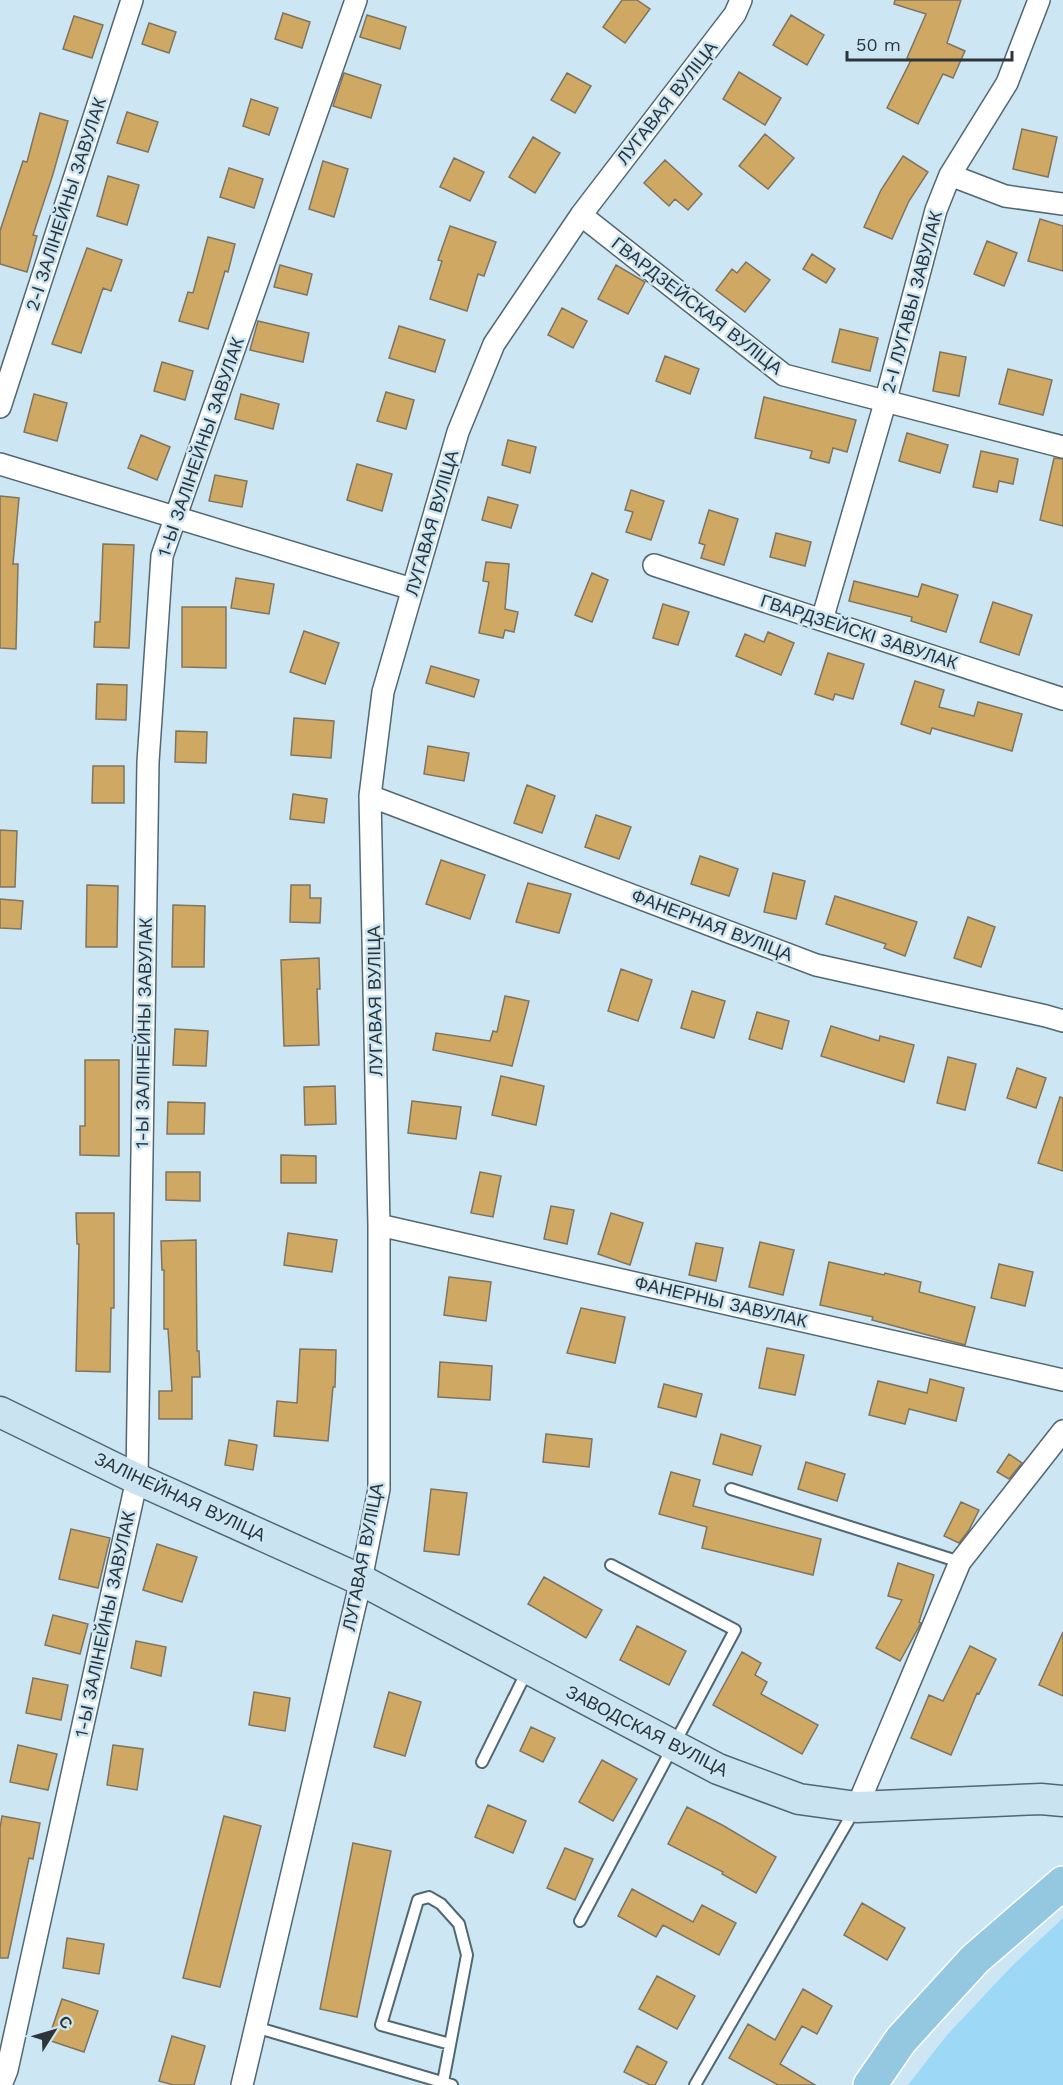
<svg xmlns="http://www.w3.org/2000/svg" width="1063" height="2085" font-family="'Work Sans',sans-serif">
<rect width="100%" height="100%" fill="#cde6f3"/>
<path fill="#9dd8f6" d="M 1063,1918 L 1063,2085 L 908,2085 L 947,2035 L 1012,1966 Z"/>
<path fill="#cfa963" stroke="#7f7460" stroke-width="1.5" d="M 622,0 L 637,0 L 650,9 L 625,43 L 603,27 Z
M 895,0 L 961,0 L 947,43 L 965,51 L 953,78 L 943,74 L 918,124 L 887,108 L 911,60 L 907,58 L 926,14 L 894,4 Z
M 283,13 L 310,22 L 302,48 L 275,39 Z
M 367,15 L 406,27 L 400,49 L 360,37 Z
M 791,15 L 824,35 L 807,65 L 773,45 Z
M 74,16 L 103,25 L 92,58 L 63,49 Z
M 149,23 L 176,32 L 169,53 L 142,44 Z
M 739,72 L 781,98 L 765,125 L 723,99 Z
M 344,73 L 381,85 L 371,118 L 333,106 Z
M 567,73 L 591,86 L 575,113 L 551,100 Z
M 251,99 L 278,108 L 269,135 L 243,126 Z
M 127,112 L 158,122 L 148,152 L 117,143 Z
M 40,113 L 68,121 L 53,174 L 33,235 L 37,236 L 27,272 L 0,264 L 0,231 L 23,161 L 27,162 Z
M 1022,129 L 1057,137 L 1048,177 L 1013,169 Z
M 765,134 L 794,158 L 768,189 L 739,166 Z
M 533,137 L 560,153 L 535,193 L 509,177 Z
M 903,156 L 928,172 L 909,201 L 892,239 L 864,227 L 881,190 Z
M 454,158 L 484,172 L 470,201 L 440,187 Z
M 665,160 L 702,194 L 688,210 L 675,199 L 669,206 L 644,183 Z
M 323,161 L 348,169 L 334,217 L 309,209 Z
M 229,168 L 263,179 L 254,208 L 220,197 Z
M 108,176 L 139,185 L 127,225 L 97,216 Z
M 1040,219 L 1063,226 L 1063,271 L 1028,261 Z
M 450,226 L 496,242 L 484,276 L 478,274 L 467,311 L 430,299 L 442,261 L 438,260 Z
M 208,237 L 235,244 L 228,272 L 225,271 L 208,329 L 179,321 L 188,292 L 193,293 Z
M 987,241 L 1017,253 L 1004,286 L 974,274 Z
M 87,248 L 122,260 L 111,291 L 103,288 L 81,353 L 52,344 Z
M 812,254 L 835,269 L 826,283 L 803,269 Z
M 746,262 L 770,280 L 745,312 L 716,290 L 732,269 L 737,273 Z
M 280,265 L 312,274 L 307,295 L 274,287 Z
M 616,265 L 645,282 L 628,314 L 598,299 Z
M 562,308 L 587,321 L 573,348 L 548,335 Z
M 258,321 L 309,333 L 303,362 L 250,350 Z
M 399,326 L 445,340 L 435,372 L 389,358 Z
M 840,329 L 878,338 L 870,371 L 832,362 Z
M 940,352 L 966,357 L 959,396 L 933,391 Z
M 665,356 L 699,369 L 690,394 L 656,381 Z
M 162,362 L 193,371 L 185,400 L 154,391 Z
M 1008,369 L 1052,380 L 1043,415 L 999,404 Z
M 386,392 L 414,400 L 406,429 L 377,421 Z
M 34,394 L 67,403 L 57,441 L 24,432 Z
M 241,394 L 279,404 L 273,429 L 235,419 Z
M 764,397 L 856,420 L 847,452 L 833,448 L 829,463 L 810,458 L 812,451 L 755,438 Z
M 907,433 L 948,445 L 940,473 L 899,461 Z
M 141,435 L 170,447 L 157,480 L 128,468 Z
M 508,440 L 536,447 L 530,473 L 502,465 Z
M 981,451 L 1018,459 L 1013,484 L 999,481 L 997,492 L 973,487 Z
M 1054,458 L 1063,459 L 1063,526 L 1040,520 Z
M 357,464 L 392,474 L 382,511 L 347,500 Z
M 215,475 L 247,481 L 242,507 L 209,501 Z
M 631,490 L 664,501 L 651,540 L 626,532 L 633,512 L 625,510 Z
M 0,496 L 19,498 L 13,564 L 18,564 L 16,649 L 0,648 Z
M 488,497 L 518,505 L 511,528 L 482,520 Z
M 709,510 L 738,519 L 724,565 L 701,558 L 705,545 L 699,543 Z
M 776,533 L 811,542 L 805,566 L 770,557 Z
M 103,544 L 134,545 L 129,648 L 94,647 L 95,622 L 100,622 Z
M 486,562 L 509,564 L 505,609 L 518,612 L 514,632 L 505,630 L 503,638 L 479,633 L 489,582 L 483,581 Z
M 592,573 L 608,580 L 592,622 L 575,615 Z
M 236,578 L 274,584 L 269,614 L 231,608 Z
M 854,581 L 918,597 L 922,584 L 958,595 L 946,632 L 911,621 L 912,617 L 849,601 Z
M 993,602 L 1032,615 L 1019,655 L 980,642 Z
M 663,604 L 689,612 L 678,645 L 653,638 Z
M 182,607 L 226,607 L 226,668 L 182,667 Z
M 304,631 L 339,643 L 325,684 L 290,672 Z
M 768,632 L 794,643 L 781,675 L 736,656 L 745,634 L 764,642 Z
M 828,653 L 864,664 L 853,699 L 835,694 L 833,700 L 815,694 Z
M 431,666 L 479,680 L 474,697 L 426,683 Z
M 915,681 L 944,690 L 939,707 L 974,716 L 978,702 L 1022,714 L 1012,751 L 932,728 L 930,734 L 901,724 Z
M 97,684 L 127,685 L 126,720 L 96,719 Z
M 294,718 L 334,721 L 331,758 L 291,755 Z
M 176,731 L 207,732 L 206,763 L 175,762 Z
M 428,746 L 469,753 L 464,781 L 424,774 Z
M 93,766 L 124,766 L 124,803 L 92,803 Z
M 527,785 L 555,796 L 542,833 L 514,823 Z
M 293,794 L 327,799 L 324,823 L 290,819 Z
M 596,815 L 631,827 L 619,859 L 585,847 Z
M 0,830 L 17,831 L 15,887 L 0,887 Z
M 700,856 L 738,869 L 729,896 L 691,884 Z
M 441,860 L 485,875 L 470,919 L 426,904 Z
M 773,873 L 805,881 L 796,919 L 764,912 Z
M 528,883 L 571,894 L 559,933 L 516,922 Z
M 87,885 L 118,886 L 117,947 L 86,947 Z
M 291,885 L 310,885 L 310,898 L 321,898 L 320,923 L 290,922 Z
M 835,896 L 917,922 L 905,956 L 884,948 L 886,944 L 826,924 Z
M 0,899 L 23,901 L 21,929 L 0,928 Z
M 173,905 L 205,906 L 204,967 L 172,967 Z
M 968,917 L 995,927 L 981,967 L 954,958 Z
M 319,958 L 320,989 L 317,989 L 319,1045 L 284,1046 L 281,960 Z
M 621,969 L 652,980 L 638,1021 L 608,1011 Z
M 692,991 L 725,1001 L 714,1038 L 681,1028 Z
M 505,996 L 529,1001 L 512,1066 L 433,1050 L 436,1033 L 490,1041 L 493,1031 L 497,1032 Z
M 757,1012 L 789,1021 L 782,1049 L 749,1039 Z
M 831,1026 L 879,1041 L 880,1036 L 914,1045 L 904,1082 L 821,1056 Z
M 175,1029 L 208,1031 L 206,1066 L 173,1065 Z
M 948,1057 L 976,1064 L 965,1110 L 937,1103 Z
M 85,1060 L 119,1060 L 119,1156 L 80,1155 L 80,1126 L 85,1126 Z
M 1017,1068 L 1046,1078 L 1036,1108 L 1007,1098 Z
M 501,1076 L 544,1086 L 536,1125 L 492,1115 Z
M 335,1086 L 336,1124 L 305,1125 L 304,1087 Z
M 1060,1097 L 1063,1098 L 1063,1171 L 1038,1163 Z
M 412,1101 L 461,1107 L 456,1139 L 408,1133 Z
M 168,1102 L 205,1103 L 204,1134 L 167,1134 Z
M 281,1155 L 316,1156 L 316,1183 L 281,1183 Z
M 166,1172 L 200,1172 L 200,1201 L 166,1200 Z
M 480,1172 L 501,1176 L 493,1217 L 471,1213 Z
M 551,1206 L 574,1210 L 567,1244 L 544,1239 Z
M 76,1213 L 114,1213 L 114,1308 L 111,1308 L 110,1372 L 76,1371 L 79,1244 L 77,1244 Z
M 611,1213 L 643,1223 L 630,1265 L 598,1254 Z
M 288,1233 L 337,1240 L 332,1272 L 284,1265 Z
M 196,1240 L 197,1351 L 199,1351 L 200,1377 L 192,1377 L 192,1419 L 159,1419 L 159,1391 L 172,1391 L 168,1329 L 164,1329 L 164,1270 L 162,1270 L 161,1241 Z
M 760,1242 L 794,1250 L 783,1295 L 749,1287 Z
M 696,1243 L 723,1248 L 716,1281 L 689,1275 Z
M 829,1262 L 884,1275 L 885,1273 L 921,1282 L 919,1292 L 975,1307 L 965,1345 L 872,1320 L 873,1317 L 820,1305 Z
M 999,1264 L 1033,1272 L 1025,1306 L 991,1298 Z
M 449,1277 L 491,1282 L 486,1321 L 444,1315 Z
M 581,1308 L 625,1317 L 615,1363 L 567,1353 Z
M 767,1348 L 804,1355 L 795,1395 L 759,1388 Z
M 300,1349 L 336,1350 L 335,1387 L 333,1387 L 328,1441 L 274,1436 L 277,1401 L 297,1403 Z
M 440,1362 L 492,1366 L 490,1400 L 438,1397 Z
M 930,1379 L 964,1388 L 956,1421 L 909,1409 L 905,1424 L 869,1415 L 878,1381 L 927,1393 Z
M 664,1384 L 702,1394 L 696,1417 L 658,1407 Z
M 546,1434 L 592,1439 L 589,1467 L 543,1462 Z
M 721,1434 L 761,1446 L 752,1475 L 713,1464 Z
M 229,1440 L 257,1445 L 253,1470 L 225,1465 Z
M 1009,1454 L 1022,1463 L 1009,1479 L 997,1472 Z
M 806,1462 L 845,1474 L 837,1501 L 798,1489 Z
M 671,1472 L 700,1480 L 693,1506 L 821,1539 L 813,1575 L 702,1548 L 707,1527 L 659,1514 Z
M 431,1489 L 467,1493 L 459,1555 L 424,1551 Z
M 961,1502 L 979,1510 L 969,1530 L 959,1543 L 944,1536 Z
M 71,1529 L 110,1538 L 98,1588 L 59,1579 Z
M 157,1544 L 197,1557 L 182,1602 L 143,1590 Z
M 898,1563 L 934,1575 L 919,1622 L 921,1623 L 900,1661 L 876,1648 L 902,1600 L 888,1596 Z
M 544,1577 L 602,1610 L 586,1638 L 528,1604 Z
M 53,1615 L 88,1624 L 80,1654 L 45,1645 Z
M 637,1626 L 686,1651 L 669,1685 L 620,1660 Z
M 1063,1632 L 1063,1696 L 1039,1685 Z
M 136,1641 L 166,1647 L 161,1676 L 131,1668 Z
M 970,1646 L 996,1659 L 979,1694 L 977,1693 L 951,1755 L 911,1738 L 929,1695 L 943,1701 Z
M 742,1652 L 761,1663 L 755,1675 L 767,1682 L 761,1694 L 818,1725 L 802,1754 L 713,1705 Z
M 33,1678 L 68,1685 L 61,1720 L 26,1713 Z
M 254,1692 L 290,1698 L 285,1731 L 249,1725 Z
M 389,1692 L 421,1702 L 405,1756 L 374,1747 Z
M 531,1727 L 555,1738 L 543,1762 L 520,1751 Z
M 18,1745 L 57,1754 L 48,1790 L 10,1782 Z
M 113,1745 L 143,1749 L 137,1790 L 107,1785 Z
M 602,1760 L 637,1779 L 613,1821 L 579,1802 Z
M 488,1805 L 526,1821 L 513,1853 L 475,1837 Z
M 687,1807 L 724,1826 L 776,1857 L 756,1893 L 722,1874 L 723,1872 L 668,1844 Z
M 2,1816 L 40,1823 L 33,1859 L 29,1858 L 8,1958 L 0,1958 L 0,1828 Z
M 224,1816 L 261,1826 L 220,1987 L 183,1978 Z
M 353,1843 L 391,1851 L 357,2017 L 320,2009 Z
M 565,1848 L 593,1859 L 575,1900 L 547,1888 Z
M 632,1889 L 693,1922 L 702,1905 L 736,1923 L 719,1955 L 663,1925 L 656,1937 L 618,1916 Z
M 862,1903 L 905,1928 L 887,1960 L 844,1935 Z
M 67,1938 L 104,1944 L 99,1974 L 63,1968 Z
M 657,1976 L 695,1996 L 677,2029 L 639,2009 Z
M 803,1989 L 832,2006 L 817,2034 L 802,2026 L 780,2064 L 815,2085 L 778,2085 L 729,2058 L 748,2024 L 775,2040 Z
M 62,1999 L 98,2011 L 84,2052 L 48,2040 Z
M 172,2036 L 205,2046 L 194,2085 L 173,2085 L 159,2081 Z
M 637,2046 L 667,2062 L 655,2085 L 650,2085 L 624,2072 Z"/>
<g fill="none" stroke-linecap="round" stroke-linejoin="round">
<g stroke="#516772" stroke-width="14">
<path id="lane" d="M 731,1489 L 960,1562
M 482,1762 L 528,1669
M 580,1921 L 735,1630 L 611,1565
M 255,2027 L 452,2085
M 443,2082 L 467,1955 L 459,1924 L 441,1904 L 429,1897 L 418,1900 L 381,2025 L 450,2044
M 695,2085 L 855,1809"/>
</g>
<g stroke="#516772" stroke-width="24">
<path id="street" d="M 950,175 L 1005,196 L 1063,204
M 581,215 L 784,375 L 1063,447
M 0,407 L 132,0
M 0,464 L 412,589
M 654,565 L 1063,699
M 822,620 L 885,403 L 936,210 L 950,175 L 1007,83 L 1039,0
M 370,796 L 816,965 L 1046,1016 L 1063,1021
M 379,1225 L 1063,1380
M 857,1807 L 960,1562 L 1063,1431
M 1,2085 L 7,2070 L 137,1479 L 148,762 L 162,556 L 356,0
M 242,2085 L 361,1580 L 379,1489 L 379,1225 L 370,796 L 383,692 L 458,432 L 494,344 L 581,215 L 735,14 L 741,0"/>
</g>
<g stroke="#516772" stroke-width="33">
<path id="secondary" d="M 0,1412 L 137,1479 L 361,1580 L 718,1769 L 799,1799 L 857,1807 L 1041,1799 L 1063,1801"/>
</g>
<g stroke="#fff" stroke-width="36">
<path id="primary" d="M 870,2085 L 901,2040 L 975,1959 L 1063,1883"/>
</g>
<use href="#lane" stroke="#fff" stroke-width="10"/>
<use href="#street" stroke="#fff" stroke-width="21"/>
<use href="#secondary" stroke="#c9e4f0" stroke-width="30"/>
<use href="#primary" stroke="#93c8e0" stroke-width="33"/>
</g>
<g text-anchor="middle" stroke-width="5" stroke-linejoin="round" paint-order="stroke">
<g font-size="18" fill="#2b353a" stroke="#cde6f3">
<text transform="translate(667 103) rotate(-52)" y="6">ЛУГАВАЯ ВУЛІЦА</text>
<text transform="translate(66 204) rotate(-72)" y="6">2-І ЗАЛІНЕЙНЫ ЗАВУЛАК</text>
<text transform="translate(912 302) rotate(-75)" y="6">2-І ЛУГАВЫ ЗАВУЛАК</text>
<text transform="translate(697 306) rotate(38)" y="6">ГВАРДЗЕЙСКАЯ ВУЛІЦА</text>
<text transform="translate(201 447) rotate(-71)" y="6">1-Ы ЗАЛІНЕЙНЫ ЗАВУЛАК</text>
<text transform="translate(432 523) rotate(-74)" y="6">ЛУГАВАЯ ВУЛІЦА</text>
<text transform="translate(859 632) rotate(18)" y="6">ГВАРДЗЕЙСКІ ЗАВУЛАК</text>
<text transform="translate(712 925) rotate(21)" y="6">ФАНЕРНАЯ ВУЛІЦА</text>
<text transform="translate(375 1001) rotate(-91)" y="6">ЛУГАВАЯ ВУЛІЦА</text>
<text transform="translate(144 1033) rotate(-89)" y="6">1-Ы ЗАЛІНЕЙНЫ ЗАВУЛАК</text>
<text transform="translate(721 1302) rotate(13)" y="6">ФАНЕРНЫ ЗАВУЛАК</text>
<text transform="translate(180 1497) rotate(25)" y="6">ЗАЛІНЕЙНАЯ ВУЛІЦА</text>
<text transform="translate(363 1557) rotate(-79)" y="6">ЛУГАВАЯ ВУЛІЦА</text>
<text transform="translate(105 1624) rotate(-78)" y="6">1-Ы ЗАЛІНЕЙНЫ ЗАВУЛАК</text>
<text transform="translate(647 1731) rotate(27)" y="6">ЗАВОДСКАЯ ВУЛІЦА</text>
</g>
</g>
<g transform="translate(54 2031) rotate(53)" stroke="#cde6f3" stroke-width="4.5" paint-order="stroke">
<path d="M0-4.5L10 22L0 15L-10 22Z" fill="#2b353a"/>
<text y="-9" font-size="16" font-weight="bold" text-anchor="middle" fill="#2b353a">С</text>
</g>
<path d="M847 51v9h165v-9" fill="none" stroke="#2b353a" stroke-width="3"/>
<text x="856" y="51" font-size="18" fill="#2b353a" stroke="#cde6f3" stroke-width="4.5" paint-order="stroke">50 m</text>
</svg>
